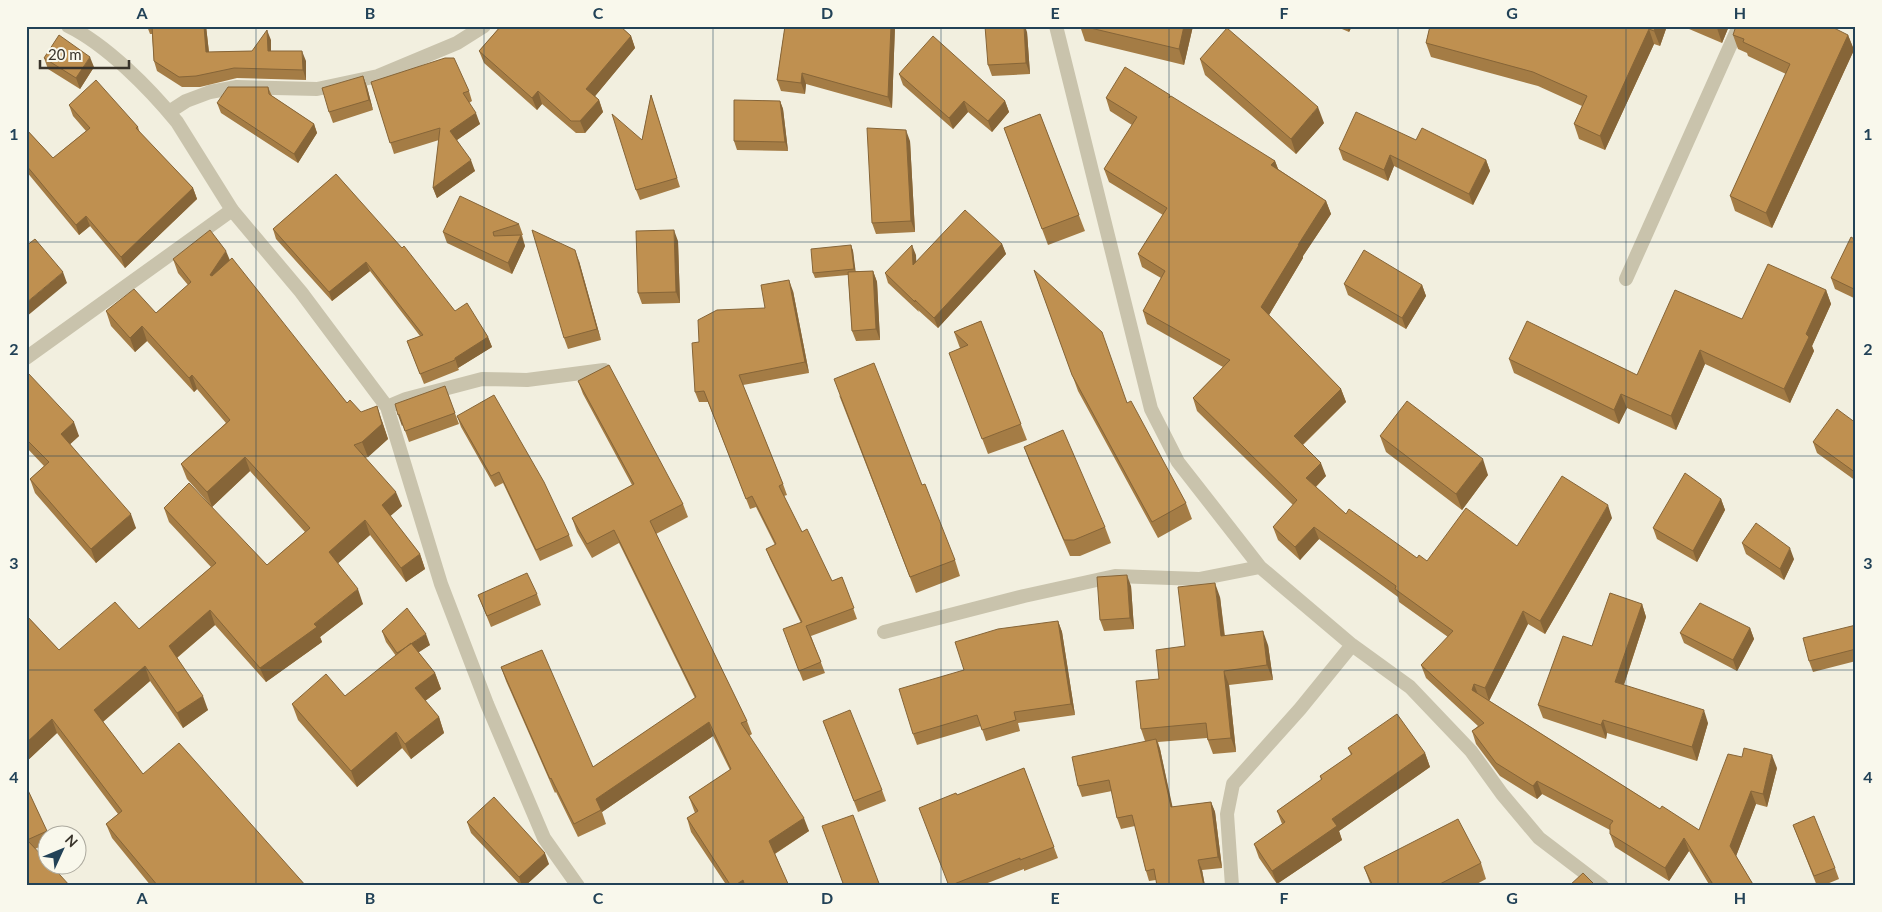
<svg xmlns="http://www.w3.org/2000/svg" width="1882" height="912" font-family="Lato,sans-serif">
<rect width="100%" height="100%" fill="#f2efdf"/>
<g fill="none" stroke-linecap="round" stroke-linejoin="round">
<path stroke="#c9c3ac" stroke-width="14" d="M 1626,279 L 1739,26"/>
<path stroke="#c9c3ac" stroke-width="14" d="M 68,26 C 107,45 150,89 177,122 L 232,210 L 301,292 L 387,407 L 441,584 L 487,704 L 544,838 L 578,886
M 1056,26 L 1151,409 L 1178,462 L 1260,567 L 1352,645 L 1410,687 L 1471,751 L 1502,794 L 1539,838 L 1602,886
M 169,112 L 186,101 L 210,92 L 237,87 L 317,89 L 378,76 L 457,43 L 484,26
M 387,407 L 406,399 L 482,379 L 527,380 L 604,370
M 884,632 L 1024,596 L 1115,576 L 1199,579 L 1260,567
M 1232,886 L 1227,814 L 1233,784 L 1300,709 L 1352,645"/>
<path stroke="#c9c3ac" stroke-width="14" d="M 26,358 L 232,210"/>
</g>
<path fill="#a47c45" d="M 147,26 L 206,26 L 209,52 L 252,51 L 271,40 L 271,51 L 306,61 L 306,80 L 237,78 L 200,87 L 182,87 L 157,71 L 154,61 L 152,34 L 150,34 Z
M 496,26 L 620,26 L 631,36 L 635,48 L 595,96 L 599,100 L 603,112 L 585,133 L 576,133 L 542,104 L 537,110 L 484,63 L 479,51 L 498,29 Z
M 785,26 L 895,26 L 892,108 L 806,84 L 805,94 L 781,91 L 777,80 Z
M 1080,26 L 1193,26 L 1184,65 L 1085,41 Z
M 1335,26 L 1352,26 L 1349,32 Z
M 1430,26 L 1667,26 L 1660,46 L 1654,44 L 1605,150 L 1579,139 L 1574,124 L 1582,106 L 1538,86 L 1431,57 L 1426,43 Z
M 1682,26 L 1729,26 L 1722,43 Z
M 1027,32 L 1030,74 L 992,76 L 988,65 Z
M 1733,35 L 1848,35 L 1854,50 L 1772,228 L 1735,211 L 1730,196 L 1786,74 L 1748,56 L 1747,53 L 1738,49 Z
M 44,58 L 94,67 L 80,89 L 48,69 Z
M 1200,59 L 1324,123 L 1296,154 L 1205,75 Z
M 899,74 L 1005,101 L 1009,112 L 992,132 L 968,112 L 953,129 L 903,85 Z
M 363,76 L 367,87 L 373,110 L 333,123 L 329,112 Z
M 371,82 L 469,91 L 472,101 L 469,103 L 480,124 L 457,140 L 475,171 L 437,198 L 433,188 L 439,140 L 394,154 Z
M 268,87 L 272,96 L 314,124 L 317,133 L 298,163 L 221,113 L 217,103 Z
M 651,95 L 680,187 L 640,200 L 636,190 L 642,140 Z
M 1170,95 L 1170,97 L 1275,161 L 1278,169 L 1326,201 L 1331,214 L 1303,256 L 1303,258 L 1269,315 L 1341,389 L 1346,402 L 1303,445 L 1326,476 L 1316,487 L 1346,514 L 1417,558 L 1427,561 L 1517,546 L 1612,518 L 1545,634 L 1528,624 L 1489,701 L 1488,700 L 1660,809 L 1699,830 L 1777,768 L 1767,807 L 1756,804 L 1736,856 L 1754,886 L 1710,886 L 1689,851 L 1669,881 L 1615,847 L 1610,834 L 1610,830 L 1542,794 L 1537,799 L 1500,776 L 1476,744 L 1472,731 L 1478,726 L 1426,678 L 1421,665 L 1448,637 L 1399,602 L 1398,597 L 1319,539 L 1300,560 L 1278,540 L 1273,527 L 1293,505 L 1197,411 L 1193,398 L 1223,367 L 1147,324 L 1143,311 L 1161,278 L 1142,267 L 1138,254 L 1163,215 L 1109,182 L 1104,169 L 1132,125 L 1110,111 L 1106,98 Z
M 780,101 L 783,109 L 788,151 L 737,150 L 734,141 Z
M 69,105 L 138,127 L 140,133 L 193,188 L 197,199 L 125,268 L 90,226 L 79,235 L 26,171 L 26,129 L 53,158 L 86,131 L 73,116 Z
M 1040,114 L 1085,231 L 1048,245 L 1004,128 Z
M 1416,140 L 1486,160 L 1490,171 L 1473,205 L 1394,166 L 1388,181 L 1343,160 L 1339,149 Z
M 910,141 L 915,232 L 876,234 L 872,223 Z
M 336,174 L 455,311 L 488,337 L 492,347 L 458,368 L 459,370 L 424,384 L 407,341 L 420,336 L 370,271 L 332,301 L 276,239 L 273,229 Z
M 519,224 L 523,235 L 522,235 L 525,246 L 512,274 L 447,243 L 443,232 Z
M 1856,240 L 1856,299 L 1835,289 L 1831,278 Z
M 678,241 L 680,303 L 642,304 L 638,293 Z
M 1002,244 L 1006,254 L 938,328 L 918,310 L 919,312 L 888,283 L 885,273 L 916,255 L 916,262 Z
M 851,245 L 853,251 L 855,271 L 873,271 L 877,282 L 880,340 L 856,341 L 852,331 L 848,275 L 815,278 L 813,273 Z
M 173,259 L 230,261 L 347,403 L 361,412 L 382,421 L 388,439 L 368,457 L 365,458 L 402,506 L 390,516 L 420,554 L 425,569 L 406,582 L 370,535 L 338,563 L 363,604 L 320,637 L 322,642 L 266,682 L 215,625 L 177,658 L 208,710 L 183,728 L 150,681 L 103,722 L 143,774 L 306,886 L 151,886 L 112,838 L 106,824 L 118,814 L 57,733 L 26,762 L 26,615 L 59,650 L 139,629 L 211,567 L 169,522 L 164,508 L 267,565 L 305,532 L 250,471 L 212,507 L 187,479 L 181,464 L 226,423 L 197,389 L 194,392 L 147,341 L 135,352 L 111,326 L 106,311 L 156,313 L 188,285 L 178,273 Z
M 579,261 L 601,340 L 568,349 L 564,338 Z
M 1034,270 L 1127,403 L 1186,503 L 1192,519 L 1158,538 L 1078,391 Z
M 1344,284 L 1422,285 L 1426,296 L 1406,329 L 1348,295 Z
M 1826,290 L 1831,304 L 1812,346 L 1814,351 L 1790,403 L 1705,364 L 1676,430 L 1627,408 L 1619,424 L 1514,373 L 1509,359 L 1637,375 L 1742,319 Z
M 793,291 L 809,373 L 743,385 L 783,484 L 787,495 L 784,496 L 802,532 L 832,581 L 842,577 L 857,619 L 811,636 L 825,673 L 803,681 L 787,640 L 801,623 L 770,559 L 766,549 L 775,545 L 756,507 L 750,509 L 708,402 L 699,402 L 695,392 L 699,342 L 765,308 Z
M 981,321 L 1027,440 L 988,454 L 955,368 L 960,348 L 954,332 Z
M 26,375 L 79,436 L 70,444 L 136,528 L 96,563 L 35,493 L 30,479 L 44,466 L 26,447 Z
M 578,381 L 683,504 L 688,517 L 656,534 L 747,721 L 752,734 L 749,736 L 809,831 L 775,854 L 789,886 L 727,886 L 691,832 L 687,818 L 695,813 L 689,797 L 730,770 L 713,736 L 602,812 L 606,824 L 578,837 L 556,792 L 555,793 L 506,681 L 501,667 L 593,767 L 695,698 L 619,543 L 592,558 L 577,532 L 572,518 L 632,485 L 583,394 Z
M 445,386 L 459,424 L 409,442 L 403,425 L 402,426 Z
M 839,395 L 922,485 L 955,560 L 960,576 L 916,593 Z
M 457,416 L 569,535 L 573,546 L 540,561 L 503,483 L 495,487 L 461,427 Z
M 1856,423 L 1856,481 L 1817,453 L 1813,442 Z
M 1380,436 L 1488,475 L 1462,510 L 1386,452 Z
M 1024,447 L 1105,527 L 1111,543 L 1080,556 L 1070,556 L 1030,463 Z
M 1721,499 L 1725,510 L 1697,562 L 1657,539 L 1653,528 Z
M 1742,543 L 1794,559 L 1784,580 L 1746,554 Z
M 1131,586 L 1134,629 L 1104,631 L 1100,620 Z
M 537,594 L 541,605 L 491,627 L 478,595 Z
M 1220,597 L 1225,636 L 1268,645 L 1273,680 L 1229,685 L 1236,752 L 1213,754 L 1207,738 L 1158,742 L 1160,749 L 1172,807 L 1211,802 L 1215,812 L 1222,868 L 1202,870 L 1205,886 L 1157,886 L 1156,880 L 1149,881 L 1146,871 L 1135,826 L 1121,829 L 1117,818 L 1112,791 L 1082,797 L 1078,786 L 1145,741 L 1141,729 L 1159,679 L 1185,646 Z
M 1642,604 L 1646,617 L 1624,685 L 1708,723 L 1697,761 L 1607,733 L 1606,739 L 1543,718 L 1538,705 L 1592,646 Z
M 1058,621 L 1062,632 L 1075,715 L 1018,723 L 1020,731 L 986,741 L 981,726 L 917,745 L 913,734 L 964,670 Z
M 1856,625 L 1856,661 L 1813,672 L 1809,661 Z
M 1750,628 L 1754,639 L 1737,671 L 1684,643 L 1680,633 Z
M 382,631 L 430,645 L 418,652 L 435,673 L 441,689 L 425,701 L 439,717 L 444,733 L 411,759 L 402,748 L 357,787 L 298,720 L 292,704 L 345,696 L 396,656 L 386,642 Z
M 823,721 L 882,790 L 886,801 L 858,812 Z
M 1348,748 L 1425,753 L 1430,767 L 1339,831 L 1342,840 L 1277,884 L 1259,858 L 1254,844 L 1282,824 L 1277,811 L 1321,780 L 1320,776 L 1351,755 Z
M 1024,768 L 1058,858 L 1024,871 L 1024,869 L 980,886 L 949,886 L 957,795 Z
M 26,786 L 48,834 L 48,843 L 35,849 L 26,886 Z
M 467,822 L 549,864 L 525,886 L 521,886 L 471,833 Z
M 1793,825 L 1835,868 L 1839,879 L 1822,886 L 1817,886 Z
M 1481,863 L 1486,879 L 1473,886 L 1371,886 L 1364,867 Z"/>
<path fill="#866538" d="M 204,26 L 206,26 L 210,62 L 206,52 Z
M 891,26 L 895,26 L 892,108 L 888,97 Z
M 1024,26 L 1025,26 L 1027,32 L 1030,74 L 1026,63 Z
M 1184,26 L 1193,26 L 1184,65 L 1179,49 Z
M 1347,26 L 1352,26 L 1349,32 Z
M 1656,26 L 1667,26 L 1660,46 L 1654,31 Z
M 1718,26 L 1729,26 L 1722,43 L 1717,28 Z
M 1649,29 L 1654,44 L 1605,150 L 1600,136 Z
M 267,30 L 271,40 L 271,61 L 268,51 Z
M 1848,35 L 1854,50 L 1772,228 L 1766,213 Z
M 631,36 L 635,48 L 591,101 L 586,89 Z
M 302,51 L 306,61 L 306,80 L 303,70 Z
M 90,57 L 94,67 L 80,89 L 76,78 Z
M 802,73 L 806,84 L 805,94 L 801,83 Z
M 363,76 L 367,87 L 373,110 L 369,100 Z
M 538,91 L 542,104 L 537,110 L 532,98 Z
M 599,100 L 603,112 L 585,133 L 580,121 Z
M 780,101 L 783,109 L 788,151 L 785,142 Z
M 964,101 L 968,112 L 953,129 L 949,118 Z
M 1005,101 L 1009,112 L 992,132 L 988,121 Z
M 1318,107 L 1324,123 L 1296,154 L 1291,139 Z
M 476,113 L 480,124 L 454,142 L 450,131 Z
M 314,124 L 317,133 L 298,163 L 294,154 Z
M 906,130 L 910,141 L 915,232 L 911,221 Z
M 1390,155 L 1394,166 L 1388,181 L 1384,170 Z
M 471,160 L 475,171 L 437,198 L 433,188 Z
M 1486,160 L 1490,171 L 1473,205 L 1469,194 Z
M 1275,161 L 1280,174 L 1271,165 Z
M 193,188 L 197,199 L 125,268 L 121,257 Z
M 1326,201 L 1331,214 L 1303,256 L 1303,258 L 1266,320 L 1261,307 L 1298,245 Z
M 86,216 L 90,226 L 79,235 L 76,225 Z
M 674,230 L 678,241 L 680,303 L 676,292 Z
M 521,235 L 525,246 L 512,274 L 508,263 Z
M 1002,244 L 1006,254 L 938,328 L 934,318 Z
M 851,245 L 853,251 L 856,274 L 854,269 Z
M 912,245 L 916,255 L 917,276 L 913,265 Z
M 575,250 L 579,261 L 601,340 L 597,329 Z
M 226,251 L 232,265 L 216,290 L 210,275 Z
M 366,262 L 370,271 L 332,301 L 329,292 Z
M 873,271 L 877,282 L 880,340 L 876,329 Z
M 63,272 L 67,283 L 26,317 L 26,303 Z
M 789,280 L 793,291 L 809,373 L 805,362 Z
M 1422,285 L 1426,296 L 1406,329 L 1402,318 Z
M 1826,290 L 1831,304 L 1812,346 L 1814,351 L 1790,403 L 1784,389 L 1806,334 Z
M 142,326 L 147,341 L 135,352 L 130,338 Z
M 488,337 L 492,347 L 458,368 L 455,358 Z
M 1700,350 L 1705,364 L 1676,430 L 1671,416 Z
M 192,375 L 197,389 L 194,392 L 189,378 Z
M 1341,389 L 1346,402 L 1298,449 L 1294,436 Z
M 1621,394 L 1627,408 L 1619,424 L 1614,410 Z
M 377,406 L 388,439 L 368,457 L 362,442 Z
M 399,414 L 403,425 L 402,426 L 398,415 Z
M 74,422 L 79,436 L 66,448 L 61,434 Z
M 245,457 L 250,471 L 212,507 L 207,492 Z
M 1483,459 L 1488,475 L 1462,510 L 1456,494 Z
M 1321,463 L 1326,476 L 1311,491 L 1306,478 Z
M 396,492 L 402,506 L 387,519 L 382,505 Z
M 1721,499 L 1725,510 L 1697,562 L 1693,551 Z
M 1608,505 L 1612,518 L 1545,634 L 1540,621 Z
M 131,514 L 136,528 L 96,563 L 91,549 Z
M 365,520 L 370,535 L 335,566 L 329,552 Z
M 1314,527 L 1319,539 L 1300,560 L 1295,547 Z
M 1790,548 L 1794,559 L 1784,580 L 1780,569 Z
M 420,554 L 425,569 L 406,582 L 401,568 Z
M 1127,575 L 1131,586 L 1134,629 L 1130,618 Z
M 1215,583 L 1220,597 L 1226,650 L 1221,636 Z
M 358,589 L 363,604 L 320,637 L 322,642 L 266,682 L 260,668 Z
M 1642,604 L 1646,617 L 1620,696 L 1615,682 Z
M 210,610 L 215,625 L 174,660 L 169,646 Z
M 1523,611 L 1528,624 L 1489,701 L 1485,688 Z
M 1058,621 L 1062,632 L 1075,715 L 1071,704 Z
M 1750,628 L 1754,639 L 1737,671 L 1733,660 Z
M 1263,631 L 1268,645 L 1273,680 L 1267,665 Z
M 426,634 L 430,645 L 401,664 L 397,653 Z
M 145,666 L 150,681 L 99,725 L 94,710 Z
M 1224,671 L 1229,685 L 1236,752 L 1231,738 Z
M 435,673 L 441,689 L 421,704 L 415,688 Z
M 1474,684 L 1479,697 L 1472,690 Z
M 203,696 L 208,710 L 183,728 L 177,713 Z
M 1704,710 L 1708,723 L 1697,761 L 1692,747 Z
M 439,717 L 444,733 L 411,759 L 405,744 Z
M 52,719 L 57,733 L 26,762 L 26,743 Z
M 1603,720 L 1607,733 L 1606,739 L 1601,725 Z
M 709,722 L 713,736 L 602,812 L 596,799 Z
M 396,732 L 402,748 L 357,787 L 351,771 Z
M 1156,739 L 1160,749 L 1175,818 L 1171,807 Z
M 1425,753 L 1430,767 L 1339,831 L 1342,840 L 1277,884 L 1272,871 L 1332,819 Z
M 1772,755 L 1777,768 L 1767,807 L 1763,794 Z
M 1537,781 L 1542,794 L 1537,799 L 1533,786 Z
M 1751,791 L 1756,804 L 1735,859 L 1730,846 Z
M 1211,802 L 1215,812 L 1222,868 L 1218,857 Z
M 804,818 L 809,831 L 774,854 L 769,841 Z
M 1684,838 L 1689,851 L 1669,881 L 1665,868 Z
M 545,853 L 549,864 L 525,886 L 522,886 L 519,877 Z
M 1198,860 L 1202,870 L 1205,886 L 1204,886 Z
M 743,880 L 745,886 L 734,886 Z"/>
<path fill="#bf9050" stroke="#866538" d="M 152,26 L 204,26 L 206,52 L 252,51 L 267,30 L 268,51 L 302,51 L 303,70 L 234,68 L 196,76 L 179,77 L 154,61 Z
M 501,26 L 620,26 L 631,36 L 586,89 L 599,100 L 580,121 L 571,121 L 538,91 L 532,98 L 479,51 Z
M 785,26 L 891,26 L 888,97 L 802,73 L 801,83 L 777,80 Z
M 985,26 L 1024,26 L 1026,63 L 988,65 Z
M 1082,26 L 1184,26 L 1179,49 Z
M 1430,26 L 1656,26 L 1654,31 L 1649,29 L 1600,136 L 1574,124 L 1587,96 L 1533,72 L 1426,43 Z
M 1736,26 L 1830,26 L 1848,35 L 1766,213 L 1730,196 L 1790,64 L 1743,42 L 1744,39 L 1733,35 Z
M 1227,28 L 1318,107 L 1291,139 L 1200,59 Z
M 59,35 L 90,57 L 76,78 L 44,58 Z
M 933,36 L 1005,101 L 988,121 L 964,101 L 949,118 L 899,74 Z
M 445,58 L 454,58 L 469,91 L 463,93 L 476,113 L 450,131 L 471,160 L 433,188 L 440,128 L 390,143 L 371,82 Z
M 1125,67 L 1170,95 L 1169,98 L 1171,96 L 1275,161 L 1271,165 L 1326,201 L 1298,245 L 1299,245 L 1261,307 L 1341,389 L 1294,436 L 1321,463 L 1306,478 L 1346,514 L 1349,509 L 1417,558 L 1419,555 L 1427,561 L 1466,508 L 1517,546 L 1562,476 L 1608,505 L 1540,621 L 1523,611 L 1485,688 L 1474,684 L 1472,690 L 1660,809 L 1662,806 L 1699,830 L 1728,754 L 1742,757 L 1744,748 L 1772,755 L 1763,794 L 1751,791 L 1730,846 L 1754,886 L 1714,886 L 1684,838 L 1665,868 L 1610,834 L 1610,825 L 1613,821 L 1537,781 L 1533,786 L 1496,763 L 1472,731 L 1484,723 L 1421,665 L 1453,631 L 1395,589 L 1396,586 L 1314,527 L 1295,547 L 1273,527 L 1297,500 L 1193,398 L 1230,360 L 1143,311 L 1165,271 L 1138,254 L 1167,208 L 1104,169 L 1137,117 L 1106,98 Z
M 363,76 L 369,100 L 329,112 L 322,88 Z
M 96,80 L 138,127 L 136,128 L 193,188 L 121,257 L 86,216 L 76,225 L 26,165 L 26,129 L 53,158 L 90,128 L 69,105 Z
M 228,87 L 268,87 L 269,94 L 314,124 L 294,154 L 217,103 Z
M 651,95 L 677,178 L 636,190 L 612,114 L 642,140 Z
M 734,100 L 780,101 L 785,142 L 734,141 Z
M 1356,112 L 1416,140 L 1422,128 L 1486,160 L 1469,194 L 1390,155 L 1384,170 L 1339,149 Z
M 1040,114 L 1079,215 L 1042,229 L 1004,128 Z
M 867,128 L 906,130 L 911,221 L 872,223 Z
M 336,174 L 402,248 L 404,246 L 455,311 L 467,303 L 488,337 L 455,358 L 455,360 L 420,374 L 407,341 L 423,335 L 366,262 L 329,292 L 273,229 Z
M 460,196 L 519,224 L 493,232 L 494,236 L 521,235 L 508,263 L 443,232 Z
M 965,210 L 1002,244 L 934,318 L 915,300 L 915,302 L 885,273 L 912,245 L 913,265 Z
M 210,230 L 226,251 L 210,275 L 212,276 L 232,258 L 347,403 L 350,400 L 361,412 L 377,406 L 382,424 L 362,442 L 354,445 L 396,492 L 382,505 L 420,554 L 401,568 L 365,520 L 329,552 L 358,589 L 314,624 L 317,627 L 260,668 L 210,610 L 169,646 L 203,696 L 177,713 L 145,666 L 94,710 L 143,774 L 179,743 L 306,886 L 158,886 L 106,824 L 122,811 L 52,719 L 26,743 L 26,615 L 59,650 L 115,602 L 139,629 L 216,563 L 164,508 L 189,483 L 267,565 L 310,528 L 245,457 L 207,492 L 181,464 L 230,420 L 192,375 L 189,378 L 142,326 L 130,338 L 106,311 L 134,289 L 156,313 L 191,282 L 173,259 Z
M 532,230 L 575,250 L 597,329 L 564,338 Z
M 674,230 L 676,292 L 638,293 L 636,231 Z
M 1851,237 L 1856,240 L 1856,290 L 1831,278 Z
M 35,239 L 63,272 L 26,303 L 26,246 Z
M 851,245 L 854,269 L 813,273 L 811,249 Z
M 1364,250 L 1422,285 L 1402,318 L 1344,284 Z
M 1768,264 L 1826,290 L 1806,334 L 1809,337 L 1784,389 L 1700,350 L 1671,416 L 1621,394 L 1614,410 L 1509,359 L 1527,321 L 1637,375 L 1675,290 L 1742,319 Z
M 1034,270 L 1102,332 L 1127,403 L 1131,401 L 1186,503 L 1152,522 L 1072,375 Z
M 873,271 L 876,329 L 852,331 L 848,272 Z
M 789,280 L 805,362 L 739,375 L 783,484 L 779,486 L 802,532 L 807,529 L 832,581 L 842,577 L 854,608 L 806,626 L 821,662 L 799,671 L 783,629 L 802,622 L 766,549 L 776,544 L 752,496 L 746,499 L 704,391 L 695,392 L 692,343 L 699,342 L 698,320 L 717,310 L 765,308 L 761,285 Z
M 981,321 L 1021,424 L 982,439 L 949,353 L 968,345 L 954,332 Z
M 874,363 L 922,485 L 925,484 L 955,560 L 910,577 L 834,379 Z
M 609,365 L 683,504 L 650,521 L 747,721 L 741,723 L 804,818 L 769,841 L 789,886 L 745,886 L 743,880 L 734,886 L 731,886 L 687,818 L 698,811 L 689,797 L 731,769 L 709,722 L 596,799 L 601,810 L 574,824 L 551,778 L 550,779 L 501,667 L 542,650 L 593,767 L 696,697 L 614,530 L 587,544 L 572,518 L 634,484 L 578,381 Z
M 28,373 L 74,422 L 61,434 L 131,514 L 91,549 L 30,479 L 49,462 L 26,439 L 26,375 Z
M 445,386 L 455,413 L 405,431 L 399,414 L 398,415 L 395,404 Z
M 494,395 L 544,482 L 569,535 L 536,550 L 499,472 L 491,476 L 457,416 Z
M 1407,401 L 1483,459 L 1456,494 L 1380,436 Z
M 1837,409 L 1856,423 L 1856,473 L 1813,442 Z
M 1063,430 L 1105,527 L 1074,540 L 1064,540 L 1024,447 Z
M 1685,473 L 1721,499 L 1693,551 L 1653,528 Z
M 1756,523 L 1790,548 L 1780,569 L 1742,543 Z
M 527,573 L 537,594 L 487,616 L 478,595 Z
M 1127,575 L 1130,618 L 1100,620 L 1097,577 Z
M 1215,583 L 1221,636 L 1263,631 L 1267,665 L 1224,671 L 1231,738 L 1208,740 L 1206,723 L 1141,729 L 1136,681 L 1159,679 L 1156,650 L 1185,646 L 1178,587 Z
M 1610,593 L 1642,604 L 1615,682 L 1704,710 L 1692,747 L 1603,720 L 1601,725 L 1538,705 L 1563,636 L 1592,646 Z
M 1700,603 L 1750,628 L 1733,660 L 1680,633 Z
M 407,608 L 426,634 L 397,653 L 382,631 Z
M 1058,621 L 1071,704 L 1014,712 L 1016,720 L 982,730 L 977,715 L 913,734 L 899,689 L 964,670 L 955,642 L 998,629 Z
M 1856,625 L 1856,649 L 1809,661 L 1803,638 Z
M 411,643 L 435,673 L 415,688 L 439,717 L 405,744 L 396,732 L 351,771 L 292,704 L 326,674 L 345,696 Z
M 850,710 L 882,790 L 854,801 L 823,721 Z
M 1397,714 L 1425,753 L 1332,819 L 1337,826 L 1272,871 L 1254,844 L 1285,822 L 1277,811 L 1322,779 L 1320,776 L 1352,754 L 1348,748 Z
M 1156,739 L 1171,807 L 1211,802 L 1218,857 L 1198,860 L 1204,886 L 1157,886 L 1154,869 L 1146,871 L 1132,815 L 1117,818 L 1109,780 L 1078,786 L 1072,757 Z
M 1024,768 L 1054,847 L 1020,860 L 1020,858 L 949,886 L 919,808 L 956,793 L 957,795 Z
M 26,786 L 47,831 L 27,840 L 48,862 L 48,864 L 50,864 L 70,886 L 26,886 Z
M 494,797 L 545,853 L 519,877 L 467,822 Z
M 853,815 L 880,886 L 844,886 L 822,826 Z
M 1814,816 L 1835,868 L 1814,876 L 1793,825 Z
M 1458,819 L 1481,863 L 1436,886 L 1373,886 L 1364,867 Z
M 1583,873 L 1596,886 L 1569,886 Z"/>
<path fill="none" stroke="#224257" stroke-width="1" stroke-opacity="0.55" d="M 256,26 L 256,886M 484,26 L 484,886M 713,26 L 713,886M 941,26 L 941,886M 1169,26 L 1169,886M 1398,26 L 1398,886M 1626,26 L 1626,886M 26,242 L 1856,242M 26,456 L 1856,456M 26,670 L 1856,670"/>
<rect width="1882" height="912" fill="none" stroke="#f9f8ec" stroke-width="55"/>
<g transform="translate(62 850) rotate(46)"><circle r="24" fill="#f9f8ec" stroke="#aca99e"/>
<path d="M0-4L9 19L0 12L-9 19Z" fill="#224257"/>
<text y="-8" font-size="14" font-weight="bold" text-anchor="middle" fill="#38332a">N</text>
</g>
<path d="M40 60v8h89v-8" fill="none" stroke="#38332a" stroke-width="2.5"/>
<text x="48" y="60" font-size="15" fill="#38332a" stroke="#f9f8ec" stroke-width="4" paint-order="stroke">20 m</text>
<rect x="28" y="28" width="1826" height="856" fill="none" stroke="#224257" stroke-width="2"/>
<g font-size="16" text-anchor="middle" font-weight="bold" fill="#224257">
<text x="142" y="19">A</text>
<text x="370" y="19">B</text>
<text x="598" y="19">C</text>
<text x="827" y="19">D</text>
<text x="1055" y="19">E</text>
<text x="1284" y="19">F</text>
<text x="1512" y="19">G</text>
<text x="1740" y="19">H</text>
<text x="14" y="140">1</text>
<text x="1868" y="140">1</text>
<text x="14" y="355">2</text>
<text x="1868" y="355">2</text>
<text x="14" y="569">3</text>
<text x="1868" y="569">3</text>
<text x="14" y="783">4</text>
<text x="1868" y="783">4</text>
<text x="142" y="904">A</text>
<text x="370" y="904">B</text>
<text x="598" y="904">C</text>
<text x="827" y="904">D</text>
<text x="1055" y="904">E</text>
<text x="1284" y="904">F</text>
<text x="1512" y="904">G</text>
<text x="1740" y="904">H</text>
</g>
</svg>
